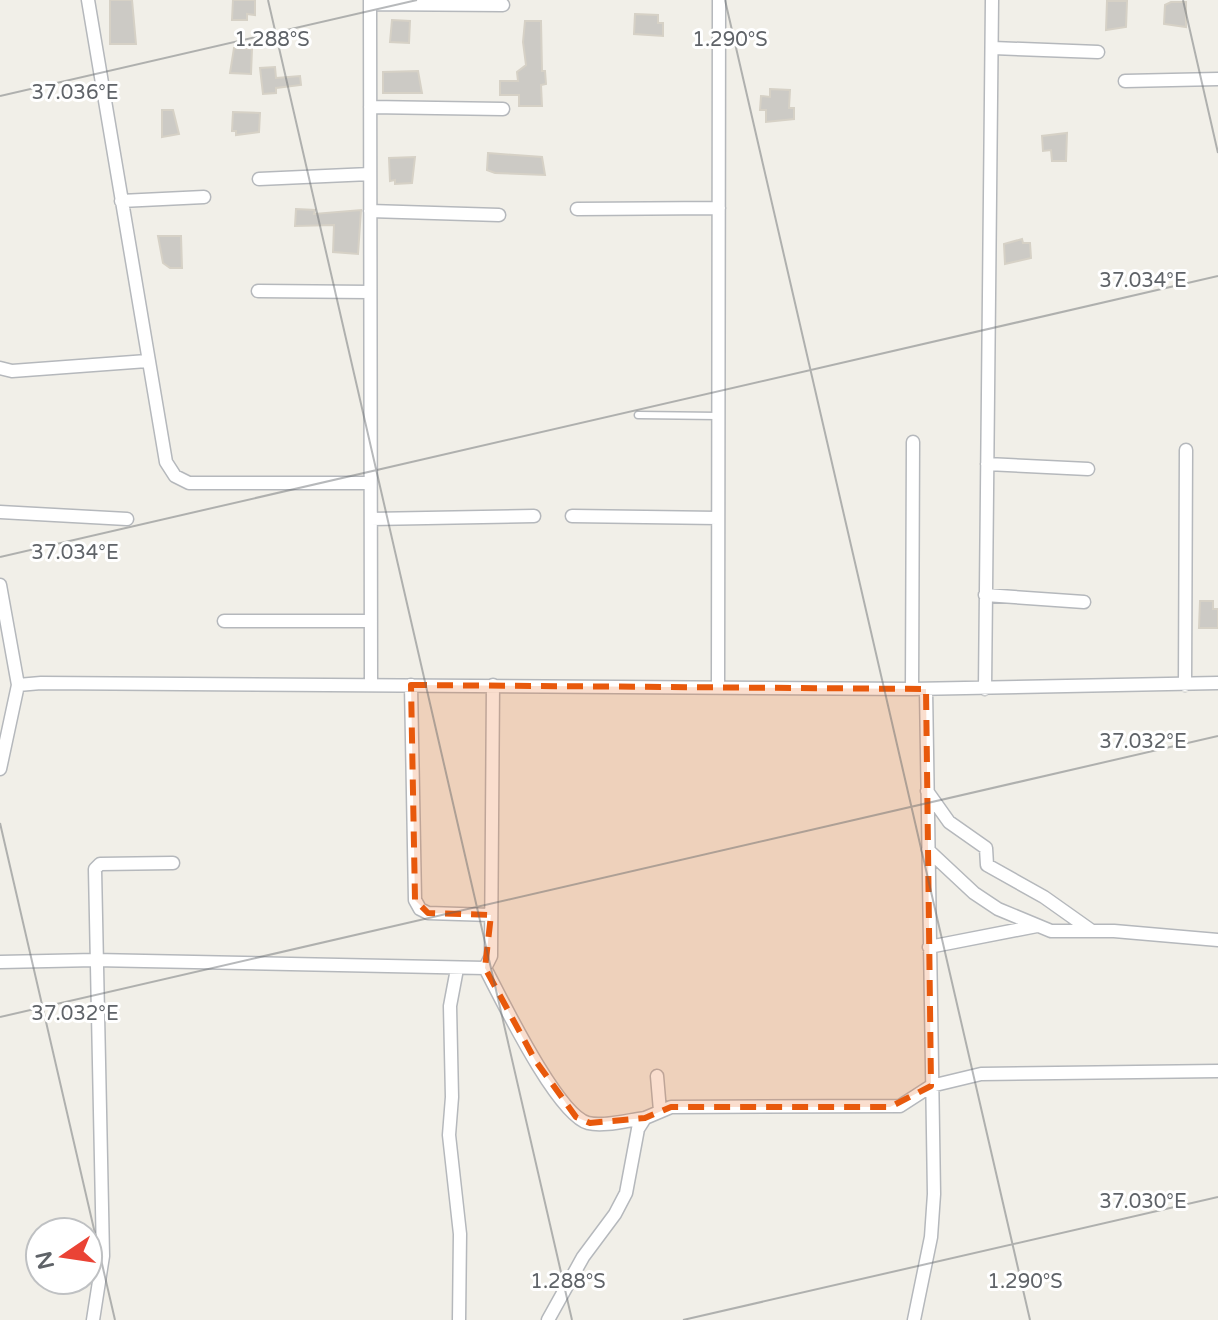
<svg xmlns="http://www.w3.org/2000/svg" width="1218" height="1320" font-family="'Varela Round',sans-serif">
<rect width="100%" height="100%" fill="#f1efe8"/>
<path fill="#cccac5" stroke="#d6d1c6" stroke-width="2" d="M 110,0 L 132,0 L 136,44 L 110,44 Z
M 233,0 L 255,0 L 255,15 L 247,14 L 247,20 L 232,20 Z
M 1107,1 L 1127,1 L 1126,27 L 1106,30 Z
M 1171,2 L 1186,2 L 1186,27 L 1164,24 L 1165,5 Z
M 635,14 L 658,15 L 658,23 L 663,23 L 663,36 L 634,34 Z
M 392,20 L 410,21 L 409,43 L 390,42 Z
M 525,21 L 541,21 L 542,71 L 545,71 L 546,84 L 541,85 L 542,106 L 519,106 L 519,95 L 500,95 L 500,81 L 518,81 L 517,72 L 526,65 L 523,42 Z
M 234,48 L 252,49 L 251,74 L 230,73 Z
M 275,67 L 276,78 L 300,76 L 301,85 L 276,88 L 276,93 L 263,94 L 260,68 Z
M 418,71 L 422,93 L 383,93 L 383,72 Z
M 770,89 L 790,90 L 789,108 L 794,108 L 794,119 L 766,122 L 766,110 L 760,110 L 761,96 L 770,97 Z
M 162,110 L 173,110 L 179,134 L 162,137 Z
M 233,112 L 260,113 L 259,132 L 236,135 L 236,131 L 232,131 Z
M 1067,133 L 1066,161 L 1052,161 L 1051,150 L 1043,151 L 1042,136 Z
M 488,153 L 542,157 L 545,175 L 495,173 L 487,170 Z
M 415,157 L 412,183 L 395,184 L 395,180 L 390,181 L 389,158 Z
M 296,209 L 315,210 L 314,214 L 361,210 L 358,254 L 333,252 L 334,225 L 295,226 Z
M 158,236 L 181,236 L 182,268 L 170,268 L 163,263 Z
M 1022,239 L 1023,243 L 1030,243 L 1031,258 L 1005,264 L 1004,244 Z
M 1200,601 L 1213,601 L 1213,609 L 1218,609 L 1218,628 L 1199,628 Z"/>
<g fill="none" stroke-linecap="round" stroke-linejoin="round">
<g stroke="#b5b8bc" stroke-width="9">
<path id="lane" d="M 638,415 L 718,416"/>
</g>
<g stroke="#b5b8bc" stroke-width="15">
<path id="street" d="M 88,0 L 166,462 L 175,476 L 189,483 L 370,483
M 370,0 L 371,684
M 370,4 L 503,5
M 993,48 L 1098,52
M 1125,81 L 1218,79
M 370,107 L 503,109
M 259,179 L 370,174
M 121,201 L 204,197
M 577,209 L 719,208
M 370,211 L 499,215
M 258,291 L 370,292
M 0,368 L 12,371 L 147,361
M 987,464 L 1088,469
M 0,512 L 127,519
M 572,516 L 718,518
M 371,519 L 534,516
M 0,585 L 18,685
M 985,595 L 1084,602
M 224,621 L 371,621
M 411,685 L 415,900 L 420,909 L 428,913 L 491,915
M 1185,685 L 1186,450
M 718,687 L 719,0
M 912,689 L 913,442
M 985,689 L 992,0
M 0,769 L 18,685 L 41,683 L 912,689 L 1218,683
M 927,791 L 949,822 L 986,848 L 987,865 L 1044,897 L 1092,931
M 928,850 L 974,893 L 998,909 L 1051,931 L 1114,931 L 1218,940
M 929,947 L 1037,926
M 0,962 L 95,960 L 485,968 L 491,956 L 493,685
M 485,968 C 501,998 557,1115 588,1123 C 604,1127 628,1120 645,1118
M 457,969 L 450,1006 L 452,1097 L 449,1135 L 460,1234 L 459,1320
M 657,1076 L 660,1111
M 93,1320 L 103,1256 L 95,869 L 100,864 L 173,863
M 548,1320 L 583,1257 L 615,1214 L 626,1193 L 638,1129 L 645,1118 L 671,1107 L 900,1106 L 931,1086 L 981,1074 L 1218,1071
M 914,1320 L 931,1237 L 934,1194 L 926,689"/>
</g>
<use href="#lane" stroke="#fff" stroke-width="6"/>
<use href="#street" stroke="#fff" stroke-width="12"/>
</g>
<path fill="#e8590c" fill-opacity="0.2" stroke="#e8590c" stroke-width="6" stroke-dasharray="16 10" stroke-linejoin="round" d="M 411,685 L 926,689 L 931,1086 L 890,1107 L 671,1107 L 645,1118 L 590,1123 L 576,1117 L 535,1060 L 485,968 L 491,915 L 428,913 L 415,900 Z"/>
<path fill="none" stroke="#5f6368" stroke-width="2" stroke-opacity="0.45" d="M 268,0 L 572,1320M 725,0 L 1030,1320M 1183,0 L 1218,153M 0,96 L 417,0M 0,557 L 1218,276M 0,823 L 115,1320M 0,1017 L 1218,736M 683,1320 L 1218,1197"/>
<g font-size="20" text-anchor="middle" fill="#5f6368" stroke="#fff" stroke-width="6" stroke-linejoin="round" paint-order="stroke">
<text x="272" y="46">1.288°S</text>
<text x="730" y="46">1.290°S</text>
<text x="75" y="99">37.036°E</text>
<text x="1143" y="287">37.034°E</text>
<text x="75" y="559">37.034°E</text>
<text x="1143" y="748">37.032°E</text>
<text x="75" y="1020">37.032°E</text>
<text x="1143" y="1208">37.030°E</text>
<text x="568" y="1288">1.288°S</text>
<text x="1025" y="1288">1.290°S</text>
</g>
<g transform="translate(64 1256) rotate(257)"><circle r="38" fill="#ffffff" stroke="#bfc1c3" stroke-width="2"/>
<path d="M0-6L14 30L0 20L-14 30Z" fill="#ea4335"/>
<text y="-12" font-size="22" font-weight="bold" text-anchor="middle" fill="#5f6368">N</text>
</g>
</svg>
